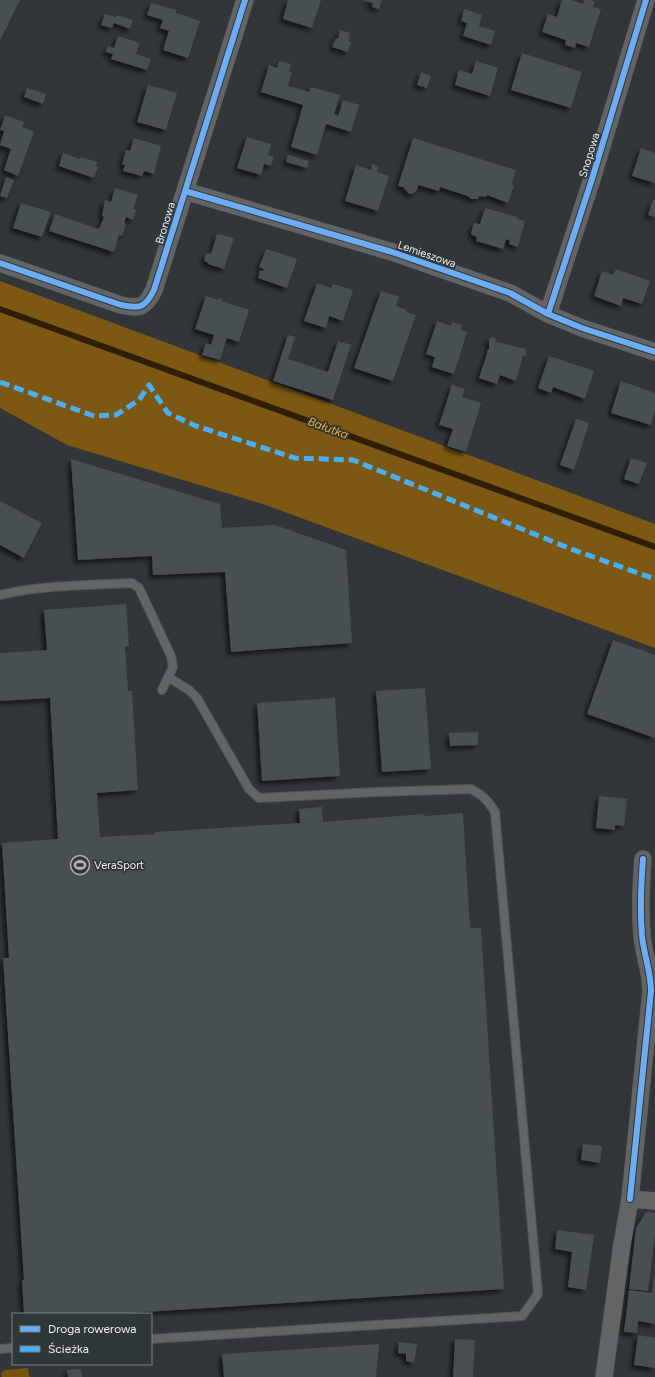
<svg xmlns="http://www.w3.org/2000/svg" width="655" height="1377" font-family="Figtree,sans-serif">
<defs>
<filter id="shadow"><feDropShadow dx="-3.5" dy="3.5" stdDeviation="2" flood-color="#0009"/></filter>
</defs>
<rect width="100%" height="100%" fill="#323638"/>
<path fill="#755308" d="M 28,1368 L 29,1376 L 31,1377 L 2,1377 L 1,1373 L 5,1370 Z"/>
<path fill="#7c5812" d="M 0,281 L 655,524 L 655,648 L 263,504 L 67,445 L 0,408 Z"/>
<g fill="none" stroke-linecap="round" stroke-linejoin="round">
<path stroke="#2e1f05" stroke-width="6" d="M 0,309 L 655,547"/>
</g>
<path fill="#464f53" filter="url(#shadow)" d="M 0,0 L 20,0 L 0,41 Z
M 288,0 L 321,0 L 312,28 L 283,19 Z
M 363,0 L 382,0 L 379,9 L 372,7 L 373,3 Z
M 562,0 L 571,0 L 583,4 L 584,0 L 590,0 L 595,2 L 593,7 L 601,9 L 589,47 L 576,43 L 575,48 L 565,45 L 566,40 L 542,32 L 548,14 L 557,17 Z
M 151,3 L 176,10 L 176,13 L 200,21 L 188,58 L 163,50 L 169,31 L 160,28 L 163,20 L 147,15 Z
M 464,9 L 482,15 L 479,26 L 495,31 L 491,45 L 463,36 L 467,23 L 461,21 Z
M 105,14 L 116,17 L 116,15 L 133,20 L 130,29 L 114,23 L 112,28 L 101,25 Z
M 340,30 L 350,33 L 348,41 L 351,42 L 348,52 L 332,47 L 336,38 L 338,38 Z
M 118,36 L 140,43 L 136,54 L 151,59 L 147,70 L 111,59 L 113,54 L 106,52 L 108,46 L 114,48 Z
M 522,53 L 582,72 L 571,108 L 511,90 Z
M 279,61 L 291,64 L 289,71 L 292,72 L 288,86 L 309,92 L 311,87 L 340,95 L 334,114 L 338,116 L 343,100 L 359,105 L 351,132 L 326,124 L 317,155 L 291,147 L 303,105 L 261,92 L 269,65 L 277,68 Z
M 476,61 L 498,68 L 490,96 L 455,85 L 459,70 L 472,74 Z
M 421,72 L 431,76 L 427,88 L 417,85 Z
M 148,85 L 177,93 L 166,130 L 137,122 Z
M 27,88 L 46,94 L 43,104 L 24,97 Z
M 5,115 L 24,122 L 22,127 L 34,132 L 18,176 L 4,170 L 11,149 L 0,145 L 4,131 L 0,130 Z
M 247,137 L 271,144 L 268,155 L 274,157 L 271,166 L 264,164 L 261,175 L 237,168 Z
M 134,138 L 161,146 L 154,174 L 144,171 L 142,176 L 123,171 L 125,165 L 122,164 L 126,150 L 130,151 Z
M 413,138 L 516,170 L 512,184 L 514,186 L 508,203 L 487,195 L 486,197 L 479,196 L 478,199 L 471,199 L 468,196 L 440,187 L 439,191 L 418,185 L 417,190 L 414,193 L 409,194 L 402,186 L 402,187 L 398,186 Z
M 641,148 L 655,153 L 655,183 L 632,176 Z
M 63,153 L 80,159 L 81,157 L 97,162 L 96,166 L 98,167 L 94,178 L 59,166 Z
M 288,155 L 309,161 L 307,168 L 286,162 Z
M 372,164 L 378,166 L 377,172 L 389,176 L 378,211 L 345,201 L 356,165 L 371,170 Z
M 6,177 L 14,180 L 7,198 L 0,196 Z
M 115,188 L 138,195 L 133,209 L 136,210 L 133,220 L 126,217 L 124,223 L 126,224 L 122,236 L 119,235 L 114,252 L 49,231 L 55,214 L 98,229 L 99,227 L 100,227 L 104,217 L 102,216 L 105,200 L 111,202 Z
M 653,200 L 655,200 L 655,217 L 648,215 Z
M 21,203 L 51,212 L 42,237 L 13,228 Z
M 485,208 L 517,217 L 517,219 L 525,221 L 518,247 L 509,244 L 510,241 L 506,239 L 503,249 L 476,241 L 477,237 L 472,235 L 471,233 L 474,223 L 480,224 Z
M 217,234 L 234,238 L 224,269 L 208,264 L 209,263 L 204,261 L 206,253 L 211,254 Z
M 266,249 L 297,259 L 287,288 L 258,278 L 260,270 L 263,271 L 264,269 L 259,267 Z
M 616,269 L 650,281 L 642,304 L 623,298 L 621,306 L 594,296 L 602,271 L 613,275 Z
M 317,283 L 331,288 L 333,284 L 353,290 L 343,321 L 329,316 L 326,328 L 304,321 Z
M 381,291 L 399,297 L 396,306 L 407,310 L 406,312 L 416,315 L 393,381 L 354,368 Z
M 206,296 L 218,300 L 219,298 L 223,299 L 222,301 L 249,310 L 239,342 L 227,338 L 220,360 L 202,355 L 206,343 L 211,345 L 214,335 L 195,329 Z
M 437,321 L 451,326 L 452,322 L 462,325 L 461,330 L 467,332 L 454,374 L 432,367 L 435,357 L 426,354 Z
M 288,335 L 295,337 L 288,359 L 328,372 L 338,341 L 351,345 L 333,400 L 273,381 Z
M 492,337 L 495,338 L 497,342 L 526,349 L 526,355 L 523,356 L 516,381 L 500,375 L 497,384 L 479,378 L 486,357 L 488,349 L 489,349 L 489,339 Z
M 549,356 L 594,371 L 585,399 L 553,387 L 551,393 L 538,388 Z
M 621,381 L 655,393 L 655,411 L 651,425 L 611,413 Z
M 452,385 L 465,389 L 462,397 L 481,403 L 466,452 L 447,446 L 453,429 L 439,425 Z
M 576,419 L 589,423 L 574,470 L 560,465 Z
M 631,458 L 647,463 L 639,484 L 624,479 Z
M 71,459 L 220,504 L 222,528 L 275,525 L 346,550 L 352,643 L 231,652 L 225,572 L 153,575 L 152,556 L 78,560 Z
M 0,501 L 42,523 L 24,558 L 0,545 Z
M 126,604 L 129,646 L 125,647 L 128,691 L 132,691 L 138,790 L 97,793 L 100,837 L 155,834 L 155,832 L 300,823 L 299,809 L 322,807 L 323,822 L 424,814 L 424,816 L 463,813 L 470,928 L 481,928 L 504,1289 L 113,1314 L 24,1314 L 22,1281 L 24,1280 L 3,958 L 9,958 L 2,843 L 58,839 L 50,698 L 0,701 L 0,653 L 47,650 L 44,610 Z
M 613,640 L 655,655 L 655,738 L 587,714 Z
M 425,688 L 431,769 L 382,772 L 376,691 Z
M 335,698 L 340,776 L 262,781 L 257,703 Z
M 478,732 L 478,745 L 450,746 L 449,733 Z
M 599,796 L 627,799 L 624,826 L 615,825 L 615,830 L 596,828 Z
M 583,1144 L 602,1146 L 600,1163 L 581,1160 Z
M 646,1212 L 655,1213 L 655,1236 L 648,1291 L 629,1289 L 636,1228 Z
M 557,1230 L 594,1235 L 586,1290 L 568,1287 L 572,1252 L 555,1249 Z
M 654,1276 L 655,1277 L 655,1324 L 638,1321 L 637,1333 L 624,1332 L 629,1290 L 652,1293 Z
M 638,1335 L 655,1338 L 655,1368 L 634,1365 Z
M 455,1339 L 475,1340 L 473,1377 L 453,1377 Z
M 399,1342 L 417,1344 L 414,1363 L 406,1361 L 406,1354 L 398,1353 Z
M 379,1344 L 376,1377 L 224,1377 L 222,1354 Z
M 81,1369 L 82,1377 L 68,1377 L 67,1370 Z"/>
<g fill="none" stroke-linecap="round" stroke-linejoin="round">
<g stroke="#515456" stroke-width="10">
<path id="lane" d="M 0,595 C 43,585 88,585 132,583 L 139,588 L 171,656 L 173,667 L 162,690
M 151,1339 L 522,1316 L 538,1294 L 495,812 C 488,801 483,795 471,789 L 376,792 L 259,798 L 249,789 L 197,698 L 189,690 L 168,677
M 0,1349 L 13,1348"/>
</g>
<g stroke="#515456" stroke-width="18">
<path id="street" d="M 185,191 L 392,252 L 510,293 L 548,314 L 582,328 L 655,352
M 0,263 L 121,305 C 140,309 145,308 154,290 L 245,0
M 548,314 L 592,179 L 646,0
M 630,1199 L 651,991 C 651,972 644,955 642,936 C 640,911 641,884 643,859
M 604,1377 L 622,1244 L 630,1199 L 655,1201"/>
</g>
<use href="#lane" stroke="#626465" stroke-width="8"/>
<use href="#street" stroke="#626465" stroke-width="17"/>
<path stroke="#49aef6" stroke-width="5" stroke-dasharray="10 5" stroke-linecap="butt" d="M 0,382 L 94,416 L 116,415 L 139,400 L 149,385 L 168,413 L 196,426 L 295,458 L 353,460 L 571,549 L 655,579"/>
<g stroke="#30373a" stroke-width="8">
<path id="cycleway" d="M 185,191 L 392,252 L 510,293 L 548,314 L 582,328 L 655,352
M 0,263 L 121,305 C 140,309 145,308 154,290 L 245,0
M 548,314 L 592,179 L 646,0
M 630,1199 L 651,991 C 651,972 644,955 642,936 C 640,911 641,884 643,859"/>
</g>
<use href="#cycleway" stroke="#6dadf4" stroke-width="6"/>
</g>
<defs>
<g id="stadium-ring" transform="scale(1)"><circle r="9.5" fill="#30373a" stroke="#abb0b1" stroke-width="1.5"/><path d="M0-5a6.5 5 0 1 0 0 10a6.5 5 0 1 0 0-10ZM-3.5-1.8h7v3.6h-7Z" fill="#abb0b1"/></g>
</defs>
<g fill-rule="evenodd">
<use href="#stadium-ring" x="80" y="865"/>
</g>
<g text-anchor="middle" stroke-width="3.5" stroke-linejoin="round" paint-order="stroke">
<g font-size="11" fill="#ecf1f2" stroke="#30373a">
<text transform="translate(589 155) rotate(-73)" y="4">Snopowa</text>
<text transform="translate(165 223) rotate(-73)" y="4">Bronowa</text>
<text transform="translate(427 254) rotate(19)" y="4">Lemieszowa</text>
</g>
<g font-size="11" fill="#ecf1f2" stroke="#30373a" text-anchor="start">
<text x="94" y="869">VeraSport</text>
</g>
<g font-size="12" font-style="italic" fill="#f6af27" stroke="#30373a">
<text transform="translate(328 428) rotate(20)" y="4">Bałutka</text>
</g>
</g>
<rect x="12" y="1313" width="140" height="52" fill="#30373a" stroke="#7b8184"/>
<rect x="20" y="1326" width="20" height="6" fill="#6dadf4" stroke="#7b8184"/>
<text x="48" y="1333" font-size="12" fill="#ecf1f2">Droga rowerowa</text>
<rect x="20" y="1346" width="20" height="6" fill="#49aef6" stroke="#7b8184"/>
<text x="48" y="1353" font-size="12" fill="#ecf1f2">Ścieżka</text>
</svg>
